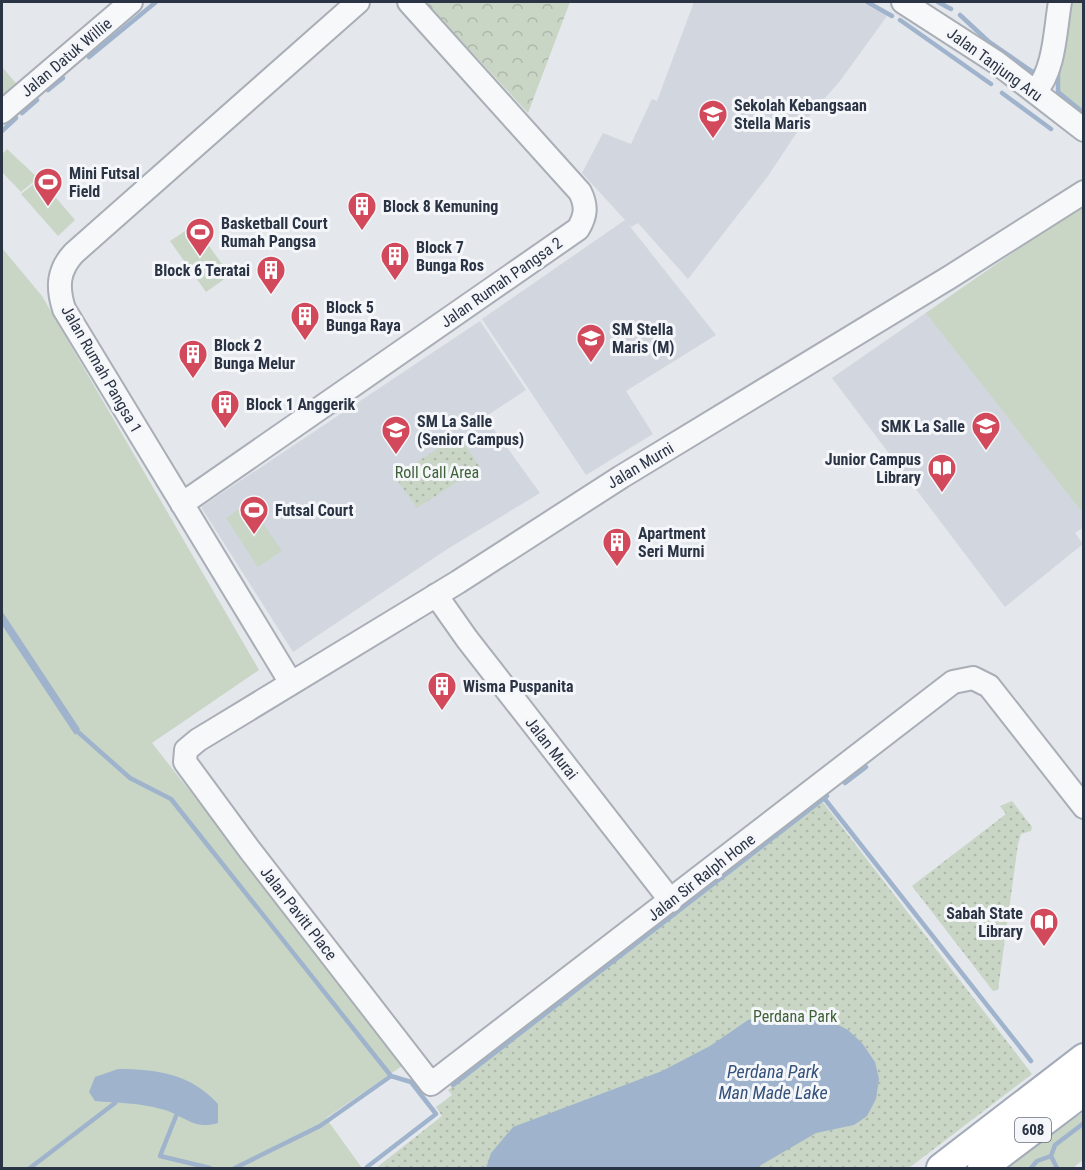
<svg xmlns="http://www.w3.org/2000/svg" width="1085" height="1170" font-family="'Roboto Condensed',sans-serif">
<defs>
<pattern id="forest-crowns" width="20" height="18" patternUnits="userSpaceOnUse" patternTransform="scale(1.5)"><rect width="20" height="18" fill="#c9d6c5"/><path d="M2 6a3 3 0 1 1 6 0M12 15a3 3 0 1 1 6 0" fill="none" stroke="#adb8ab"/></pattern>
<pattern id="park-dots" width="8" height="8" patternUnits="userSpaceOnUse" patternTransform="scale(1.5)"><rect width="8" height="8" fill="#c9d6c5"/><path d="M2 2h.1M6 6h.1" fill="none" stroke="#adb8ab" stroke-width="1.8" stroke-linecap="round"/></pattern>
</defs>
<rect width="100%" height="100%" fill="#e4e7ec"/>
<path fill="#d2d6de" d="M 694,2 L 861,2 L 887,16 L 840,81 L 803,123 L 768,176 L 688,279 L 638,223 L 631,227 L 628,224 L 716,335 L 626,391 L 653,434 L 586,475 L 482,319 L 625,220 L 582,173 L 603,133 L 631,144 L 652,99 L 657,101 Z
M 1083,204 L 1084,527 L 1075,533 L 1083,544 L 1005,607 L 832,378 Z
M 480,321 L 526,390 L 485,417 L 540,493 L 449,548 L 293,652 L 201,507 Z"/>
<path fill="#c9d6c5" d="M 1071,2 L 1083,2 L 1083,113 L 1058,92 L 1056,87 Z
M 2,67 L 21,89 L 2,106 Z
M 7,149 L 38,178 L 21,192 L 2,172 L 2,154 Z
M 40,179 L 75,220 L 58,236 L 21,194 Z
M 1083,204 L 1083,513 L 926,313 Z
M 194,225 L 230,275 L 206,292 L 170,241 Z
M 2,248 L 42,296 L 259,670 L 152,743 L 405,1064 L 326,1118 L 362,1168 L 2,1168 Z
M 249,503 L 282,551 L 258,567 L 226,518 Z
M 1083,1113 L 1083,1160 L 1073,1168 L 1000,1168 L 1037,1139 Z"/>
<path fill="url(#forest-crowns)" d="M 425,2 L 570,2 L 528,113 Z"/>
<path fill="url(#park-dots)" d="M 458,435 L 480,467 L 417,508 L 395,477 Z
M 822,801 L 1032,1074 L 909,1168 L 376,1168 L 442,1116 L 436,1107 L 452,1095 L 448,1090 Z
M 1012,801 L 1032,827 L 1031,831 L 1021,834 L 1018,844 L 998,990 L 993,991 L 912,886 L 1006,814 L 1000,806 Z"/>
<path fill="#9fb4cc" d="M 2,611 L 80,729 L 75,735 L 2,625 Z
M 781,1012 L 825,1018 L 848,1030 L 862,1043 L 875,1062 L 879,1079 L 876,1099 L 867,1116 L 854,1125 L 816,1133 L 756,1168 L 486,1168 L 491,1153 L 513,1127 L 662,1071 L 710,1046 L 748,1020 Z
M 118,1069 C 156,1069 192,1074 218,1104 L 218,1123 C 193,1131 183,1114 161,1109 C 140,1103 117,1103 95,1101 L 89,1092 L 95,1077 Z"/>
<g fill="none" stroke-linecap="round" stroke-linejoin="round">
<path stroke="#9fb4cc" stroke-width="4.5" d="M 867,2 L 892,16
M 938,2 L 951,9
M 960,15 L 988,41 L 1027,68 L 1033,72 L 1039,69
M 900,20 L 991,84
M 89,57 L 156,2
M 1058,71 L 1058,92 L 1084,113
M 48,90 L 63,78
M 1002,93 L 1051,129
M 22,113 L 37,100
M 2,131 L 16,118
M 78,732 L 130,778 L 171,799 L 391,1076 L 411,1082 L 436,1114 L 367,1167
M 845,783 L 866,767
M 824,798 L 1031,1061
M 453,1085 L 827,796
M 176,1116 L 160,1156 L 210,1168
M 30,1168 L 115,1103
M 235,1168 L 320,1126 L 391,1076
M 1031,1168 L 1037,1161 L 1051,1156
M 1057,1168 L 1051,1156 L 1055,1145 L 1084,1123"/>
<g stroke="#a9aeb7" stroke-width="26">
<path id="minor" d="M 903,2 L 996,62 L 1084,130
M 1035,92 C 1055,70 1055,30 1060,2
M 2,112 L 131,2
M 1084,192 L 950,277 L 621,477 L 458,582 L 198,740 L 186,750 L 185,762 L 249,849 L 431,1084 L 953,682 L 973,678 L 989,686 L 1084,807
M 182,504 L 578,229 C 586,216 587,206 580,192 L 409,2
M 436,595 L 467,639 L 671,901
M 291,683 L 64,309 C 57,287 58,270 74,253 L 358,2"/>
</g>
<g stroke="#a3abb8" stroke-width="32">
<path id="major" d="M 941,1168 L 1084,1058
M 982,1168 L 1084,1091"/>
</g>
<use href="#minor" stroke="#f7f8fa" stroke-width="22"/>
<use href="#major" stroke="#fff" stroke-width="28"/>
</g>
<defs>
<g id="school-pin" transform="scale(1.5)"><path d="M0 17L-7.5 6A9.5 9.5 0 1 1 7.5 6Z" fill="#d1495b" stroke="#f4f6f9"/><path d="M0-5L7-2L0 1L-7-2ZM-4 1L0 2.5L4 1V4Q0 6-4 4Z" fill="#fff"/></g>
<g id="stadium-pin" transform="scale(1.5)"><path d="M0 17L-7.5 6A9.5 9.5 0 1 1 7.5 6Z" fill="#d1495b" stroke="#f4f6f9"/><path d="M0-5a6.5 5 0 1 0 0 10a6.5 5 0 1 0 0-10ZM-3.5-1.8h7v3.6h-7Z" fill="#fff"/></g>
<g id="building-pin" transform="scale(1.5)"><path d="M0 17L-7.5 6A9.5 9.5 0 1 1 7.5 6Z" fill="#d1495b" stroke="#f4f6f9"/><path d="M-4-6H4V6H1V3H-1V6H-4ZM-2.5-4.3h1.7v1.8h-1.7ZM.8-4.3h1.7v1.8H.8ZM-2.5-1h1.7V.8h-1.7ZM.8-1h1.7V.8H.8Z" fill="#fff"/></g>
<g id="library-pin" transform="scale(1.5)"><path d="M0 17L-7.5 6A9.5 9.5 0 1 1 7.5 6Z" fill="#d1495b" stroke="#f4f6f9"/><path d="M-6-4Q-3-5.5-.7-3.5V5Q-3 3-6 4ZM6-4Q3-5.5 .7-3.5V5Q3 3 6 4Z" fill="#fff"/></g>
</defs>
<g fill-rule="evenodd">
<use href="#school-pin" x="713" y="114"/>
<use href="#stadium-pin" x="48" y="182"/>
<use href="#building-pin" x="362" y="206"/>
<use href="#stadium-pin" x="200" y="232"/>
<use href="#building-pin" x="395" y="256"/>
<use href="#building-pin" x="271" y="270"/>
<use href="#building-pin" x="305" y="316"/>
<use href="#school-pin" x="591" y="338"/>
<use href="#building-pin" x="193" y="354"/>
<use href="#building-pin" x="225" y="404"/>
<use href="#school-pin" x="986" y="426"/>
<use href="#school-pin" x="396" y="430"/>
<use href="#library-pin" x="942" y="468"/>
<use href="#stadium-pin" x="254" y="510"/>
<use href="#building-pin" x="617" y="542"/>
<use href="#building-pin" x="442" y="686"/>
<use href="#library-pin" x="1044" y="922"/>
</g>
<g text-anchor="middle" stroke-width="6" stroke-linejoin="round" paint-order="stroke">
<rect fill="#f4f6f9" stroke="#676e7b" stroke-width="1.5" x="1015" y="1118" width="36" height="24" rx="4.5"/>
<g font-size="15" font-weight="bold" fill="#2b3445">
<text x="1033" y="1135">608</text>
</g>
<g font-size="16" fill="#2b3445" stroke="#f4f6f9">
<text transform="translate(66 57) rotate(-40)" y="6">Jalan Datuk Willie</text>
<text transform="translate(995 64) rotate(36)" y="6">Jalan Tanjung Aru</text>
<text transform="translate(501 282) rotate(-35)" y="6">Jalan Rumah Pangsa 2</text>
<text transform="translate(102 369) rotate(60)" y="6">Jalan Rumah Pangsa 1</text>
<text transform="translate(640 465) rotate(-31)" y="6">Jalan Murni</text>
<text transform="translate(552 748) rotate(52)" y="6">Jalan Murai</text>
<text transform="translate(701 877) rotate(-38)" y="6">Jalan Sir Ralph Hone</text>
<text transform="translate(299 913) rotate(52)" y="6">Jalan Pavitt Place</text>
</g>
<g font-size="16" font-weight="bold" fill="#2b3445" stroke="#f4f6f9" text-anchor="start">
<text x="734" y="111">Sekolah Kebangsaan<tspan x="734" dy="18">Stella Maris</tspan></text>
<text x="69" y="179">Mini Futsal<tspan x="69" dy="18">Field</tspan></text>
<text x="383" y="212">Block 8 Kemuning</text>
<text x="221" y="229">Basketball Court<tspan x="221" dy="18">Rumah Pangsa</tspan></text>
<text x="416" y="253">Block 7<tspan x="416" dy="18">Bunga Ros</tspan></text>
<text x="250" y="276" text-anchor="end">Block 6 Teratai</text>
<text x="326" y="313">Block 5<tspan x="326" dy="18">Bunga Raya</tspan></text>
<text x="612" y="335">SM Stella<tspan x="612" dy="18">Maris (M)</tspan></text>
<text x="214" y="351">Block 2<tspan x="214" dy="18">Bunga Melur</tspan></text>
<text x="246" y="410">Block 1 Anggerik</text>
<text x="417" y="427">SM La Salle<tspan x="417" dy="18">(Senior Campus)</tspan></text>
<text x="965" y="432" text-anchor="end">SMK La Salle</text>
<text x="921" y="465" text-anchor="end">Junior Campus<tspan x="921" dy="18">Library</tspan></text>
<text x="275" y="516">Futsal Court</text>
<text x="638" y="539">Apartment<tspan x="638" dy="18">Seri Murni</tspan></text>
<text x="463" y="692">Wisma Puspanita</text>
<text x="1023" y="919" text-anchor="end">Sabah State<tspan x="1023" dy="18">Library</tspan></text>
</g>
<g font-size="16" fill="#3f6138" stroke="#f4f6f9">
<text x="437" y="478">Roll Call Area</text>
<text x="795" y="1022">Perdana Park</text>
</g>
<g font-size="18" font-style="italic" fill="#34527a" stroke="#f4f6f9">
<text x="773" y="1078">Perdana Park<tspan x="773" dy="21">Man Made Lake</tspan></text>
</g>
</g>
<rect width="1085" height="1170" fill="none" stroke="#2b3445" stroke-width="6"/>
</svg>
